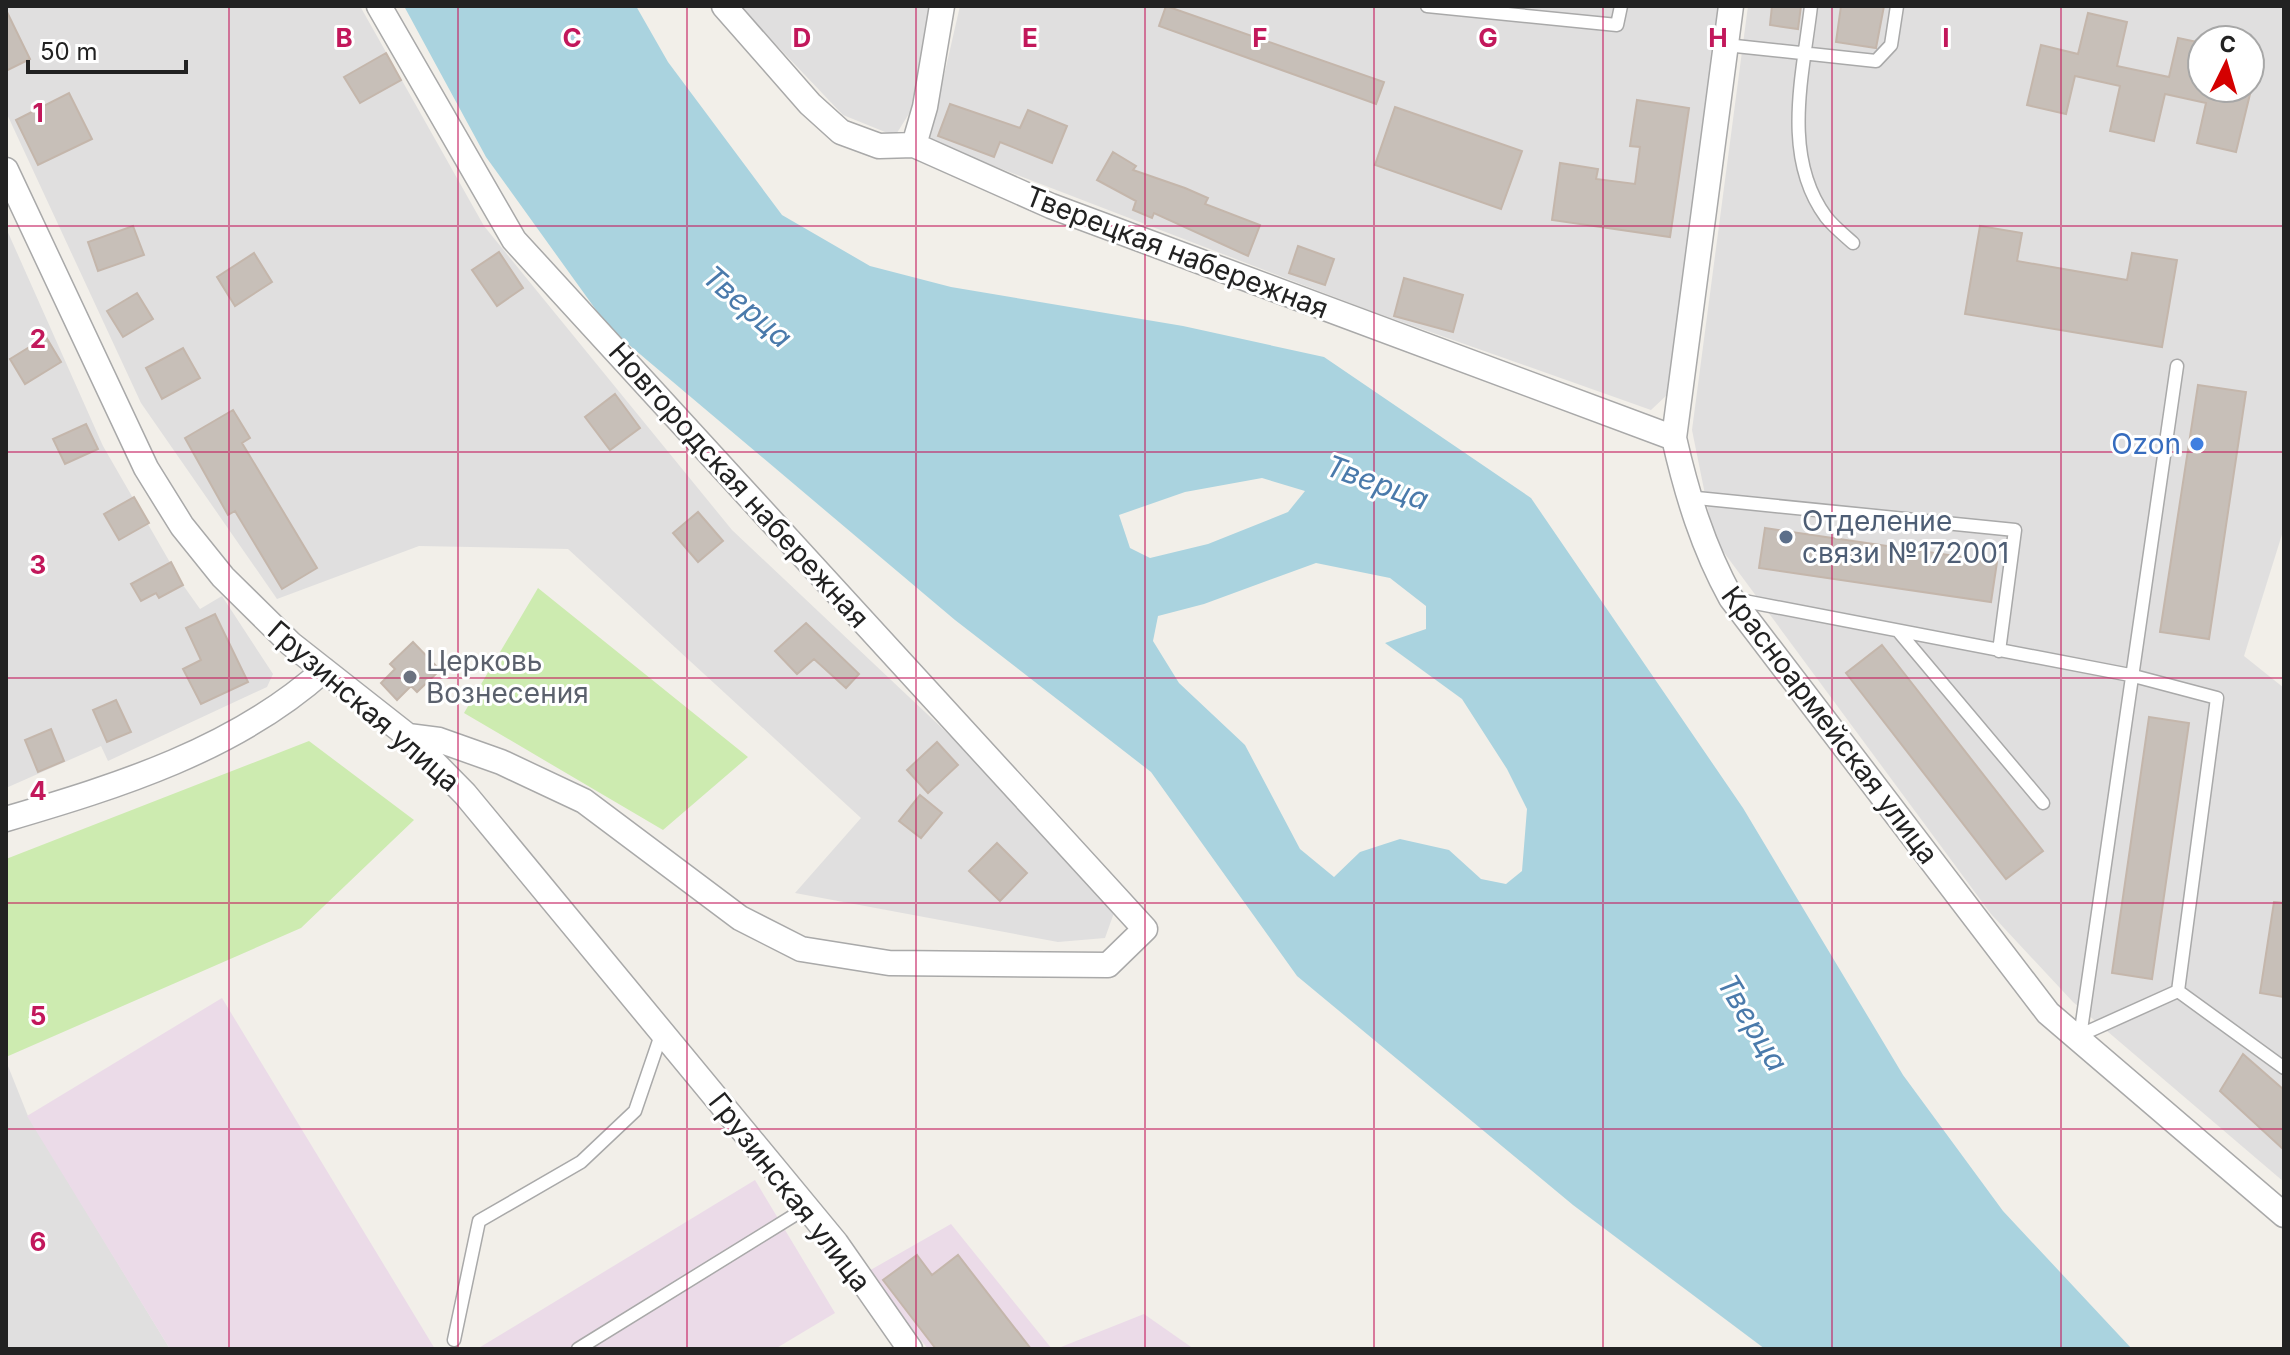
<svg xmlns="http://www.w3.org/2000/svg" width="2290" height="1355" font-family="Inter,sans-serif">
<rect width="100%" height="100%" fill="#f2efe9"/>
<path fill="#e0dfdf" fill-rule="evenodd" d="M 6,6 L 360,6 L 484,226 L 732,530 L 1120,896 L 1105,938 L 1058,942 L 795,893 L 861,818 L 568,549 L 419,546 L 277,599 L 141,403 L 6,112 Z
M 739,6 L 929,6 L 912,109 L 895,136 L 843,115 Z
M 960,6 L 1721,6 L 1668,394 L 1651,410 L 1371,311 L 929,141 Z
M 1748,6 L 2284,6 L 2284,528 L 2244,656 L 2284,688 L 2284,1182 L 2073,1002 L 1991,914 L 1714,539 L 1692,430 ZM 2202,40 L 2250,40 L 2250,88 L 2202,88 Z
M 6,228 L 103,446 L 183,585 L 200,609 L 222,596 L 273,674 L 267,687 L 108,761 L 101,746 L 6,788 Z
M 6,1061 L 28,1116 L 170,1349 L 6,1349 Z"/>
<path fill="#ebdbe8" d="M 222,998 L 435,1349 L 170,1349 L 27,1116 Z
M 755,1180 L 835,1313 L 775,1349 L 477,1349 Z
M 951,1224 L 1052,1349 L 928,1349 L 867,1272 Z
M 1144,1314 L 1194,1349 L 1056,1349 Z"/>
<path fill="#cdebb0" d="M 538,588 L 748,757 L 663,830 L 464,713 Z
M 309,741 L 414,820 L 301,928 L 6,1057 L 6,859 Z"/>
<path fill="#aad3df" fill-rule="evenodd" d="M 404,6 L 636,6 L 668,62 L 782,215 L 870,266 L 951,287 L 1183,326 L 1324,357 L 1531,498 L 1743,808 L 1903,1075 L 2003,1211 L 2132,1349 L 1765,1349 L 1573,1205 L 1297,976 L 1151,772 L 955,620 L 609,328 L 486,157 ZM 1262,478 L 1305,491 L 1288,512 L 1208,544 L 1150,558 L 1130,548 L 1119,515 L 1185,492 ZM 1316,563 L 1390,578 L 1426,606 L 1426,629 L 1385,643 L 1462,699 L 1507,769 L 1527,809 L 1522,871 L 1506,884 L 1481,879 L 1449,850 L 1400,839 L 1360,852 L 1334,877 L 1300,849 L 1245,745 L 1179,683 L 1153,641 L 1158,616 L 1204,604 Z"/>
<path fill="#c7bfb8" stroke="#c4b6ab" stroke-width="2" d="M 1166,6 L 1384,82 L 1376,104 L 1159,26 Z
M 1772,6 L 1801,6 L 1798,29 L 1770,25 Z
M 1841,6 L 1884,6 L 1876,48 L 1836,42 Z
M 6,10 L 30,59 L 6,71 Z
M 2088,13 L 2127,22 L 2117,66 L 2169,77 L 2178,38 L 2202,43 L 2202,88 L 2250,94 L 2236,152 L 2197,143 L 2206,103 L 2165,94 L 2154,141 L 2110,131 L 2120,86 L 2075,76 L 2066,114 L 2027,105 L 2041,45 L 2078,54 Z
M 386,53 L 401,80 L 360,103 L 344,77 Z
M 69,93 L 92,139 L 38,165 L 16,120 Z
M 1637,100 L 1689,108 L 1670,237 L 1552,220 L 1560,163 L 1598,169 L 1596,179 L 1635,184 L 1640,147 L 1630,146 Z
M 950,104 L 1020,128 L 1028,110 L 1067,126 L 1052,163 L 1000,142 L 994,157 L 938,136 Z
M 1395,107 L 1522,151 L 1501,209 L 1375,165 Z
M 1113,152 L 1136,166 L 1133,170 L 1185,188 L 1208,198 L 1205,204 L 1260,225 L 1248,256 L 1154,213 L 1152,218 L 1133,210 L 1136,201 L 1097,180 Z
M 133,226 L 144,255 L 98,271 L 88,242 Z
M 1980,226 L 2022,233 L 2017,261 L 2127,280 L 2132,253 L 2177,260 L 2162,347 L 1965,314 Z
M 1298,246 L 1334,259 L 1325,285 L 1289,273 Z
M 499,252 L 523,288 L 497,306 L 472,270 Z
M 254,253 L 272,282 L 235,306 L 217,277 Z
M 1404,278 L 1463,295 L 1453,332 L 1394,316 Z
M 137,293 L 153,319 L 123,337 L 107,311 Z
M 46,337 L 61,362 L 25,384 L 10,359 Z
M 183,348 L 200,378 L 162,399 L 146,368 Z
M 2198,385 L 2246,392 L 2209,639 L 2160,632 Z
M 615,394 L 640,428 L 610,450 L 585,417 Z
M 233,410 L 250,438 L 242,443 L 317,568 L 282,589 L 235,511 L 228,515 L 185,438 Z
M 86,424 L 98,449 L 65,464 L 53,439 Z
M 134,497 L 149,523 L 119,540 L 104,514 Z
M 698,512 L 723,541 L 698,562 L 673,533 Z
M 1765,528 L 1997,562 L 1991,602 L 1759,568 Z
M 171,562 L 183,585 L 159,598 L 156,593 L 141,601 L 131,584 Z
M 215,614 L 248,682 L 201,704 L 183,669 L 201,660 L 186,628 Z
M 806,623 L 859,674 L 846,688 L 814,659 L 797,674 L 775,651 Z
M 413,642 L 440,670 L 417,692 L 411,686 L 397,700 L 381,683 L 395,669 L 390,664 Z
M 1882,645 L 2043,851 L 2006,879 L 1846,673 Z
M 116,700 L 131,732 L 107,742 L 93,710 Z
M 2149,717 L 2189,723 L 2152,979 L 2112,973 Z
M 51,729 L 64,761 L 38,772 L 25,740 Z
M 937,742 L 958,765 L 928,793 L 907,770 Z
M 920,795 L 942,813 L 921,838 L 899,821 Z
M 997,843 L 1027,873 L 1000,901 L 969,871 Z
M 2274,902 L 2284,903 L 2284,997 L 2260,993 Z
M 2243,1054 L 2284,1090 L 2284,1150 L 2220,1091 Z
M 917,1255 L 932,1275 L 958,1255 L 1031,1349 L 936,1349 L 883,1280 Z"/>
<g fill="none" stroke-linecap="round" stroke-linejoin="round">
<g stroke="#a9a9a9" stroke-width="15">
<path id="lane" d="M 1427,6 L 1617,25 L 1621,6
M 1811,6 C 1803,75 1781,156 1826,217 C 1833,226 1844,235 1853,243
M 1726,45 L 1876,61 L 1891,45 L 1897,6
M 1687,497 L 2015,530 L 1999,651
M 1734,599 L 2130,675 L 2217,698 L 2178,991
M 1899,632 L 2043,803
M 2076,1037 L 2081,1030 L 2177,366
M 2076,1037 L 2178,991 L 2284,1068
M 454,1340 L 479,1221 L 581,1162 L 635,1111 L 662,1032
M 578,1349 L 806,1208"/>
</g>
<g stroke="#a9a9a9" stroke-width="27">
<path id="street" d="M 379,6 L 514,240 L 1145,929 L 1108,965 L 889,963 L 801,949 L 740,918 L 584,801 L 501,762 L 439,740 L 408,736
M 724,6 L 810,104 L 841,132 L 879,146 L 914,145 L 1051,206 L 1674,438
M 1731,6 L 1674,438 C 1687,495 1703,547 1731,598 L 2048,1013 L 2284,1215
M 914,145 L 925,107 L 942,6
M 6,170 L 146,468 L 182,526 L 223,577 L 291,644 L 408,736 L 465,794 L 836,1243 L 910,1349
M 6,819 C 118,786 235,750 324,670"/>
</g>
<use href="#lane" stroke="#fff" stroke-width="12"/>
<use href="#street" stroke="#fff" stroke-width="24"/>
</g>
<path fill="none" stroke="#c2185b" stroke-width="2" stroke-opacity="0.55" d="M 229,6 L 229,1349M 458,6 L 458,1349M 687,6 L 687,1349M 916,6 L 916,1349M 1145,6 L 1145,1349M 1374,6 L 1374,1349M 1603,6 L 1603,1349M 1832,6 L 1832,1349M 2061,6 L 2061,1349M 6,226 L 2284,226M 6,452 L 2284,452M 6,678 L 2284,678M 6,903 L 2284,903M 6,1129 L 2284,1129"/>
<circle fill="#3f7fe0" stroke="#fff" stroke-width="3" cx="2197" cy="444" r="8"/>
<circle fill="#5c6f8a" stroke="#fff" stroke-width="3" cx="1786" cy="537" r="8"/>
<circle fill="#6b7280" stroke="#fff" stroke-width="3" cx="410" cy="677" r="8"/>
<g text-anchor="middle" stroke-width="6" stroke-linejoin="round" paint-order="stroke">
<g font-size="28" fill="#222" stroke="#fff">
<text transform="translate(1177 252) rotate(21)" y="10">Тверецкая набережная</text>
<text transform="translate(739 485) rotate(48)" y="10">Новгородская набережная</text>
<text transform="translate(364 706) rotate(41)" y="10">Грузинская улица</text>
<text transform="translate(1830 725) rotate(53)" y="10">Красноармейская улица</text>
<text transform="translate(790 1192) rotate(52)" y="10">Грузинская улица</text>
</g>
<g font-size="28" fill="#366cbe" stroke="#fff" text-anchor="end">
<text x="2181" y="454">Ozon</text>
</g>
<g font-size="28" fill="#4e5e75" stroke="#fff" text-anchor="start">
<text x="1802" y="531">Отделение<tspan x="1802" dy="32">связи №172001</tspan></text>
</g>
<g font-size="28" fill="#5b616d" stroke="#fff" text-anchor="start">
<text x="426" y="671">Церковь<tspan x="426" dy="32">Вознесения</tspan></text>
</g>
<g font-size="30" font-style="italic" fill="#4a7aab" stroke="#fff">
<text transform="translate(747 307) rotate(41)" y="10">Тверца</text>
<text transform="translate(1377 483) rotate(20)" y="10">Тверца</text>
<text transform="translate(1752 1023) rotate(59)" y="10">Тверца</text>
</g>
</g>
<g font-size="26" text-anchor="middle" font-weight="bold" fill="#c2185b" stroke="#fff" stroke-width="6" stroke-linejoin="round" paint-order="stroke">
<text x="344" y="47">B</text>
<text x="572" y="47">C</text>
<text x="802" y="47">D</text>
<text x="1030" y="47">E</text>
<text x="1260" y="47">F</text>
<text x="1488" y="47">G</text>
<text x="1718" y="47">H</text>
<text x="1946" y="47">I</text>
<text x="38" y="122">1</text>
<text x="38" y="348">2</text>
<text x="38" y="574">3</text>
<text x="38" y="800">4</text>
<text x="38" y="1025">5</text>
<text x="38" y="1251">6</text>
</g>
<rect width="2290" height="1355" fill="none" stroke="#222222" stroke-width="16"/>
<g transform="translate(2226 64) rotate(5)"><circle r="38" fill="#ffffff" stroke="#a7a7a7" stroke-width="2"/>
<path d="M0-6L14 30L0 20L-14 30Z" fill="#d40000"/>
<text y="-12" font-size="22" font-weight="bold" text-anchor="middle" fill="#222222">С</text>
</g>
<path d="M28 60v12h158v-12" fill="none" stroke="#222222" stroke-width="4"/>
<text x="40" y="60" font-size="24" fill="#222222" stroke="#ffffff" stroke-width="6" paint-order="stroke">50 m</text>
</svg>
